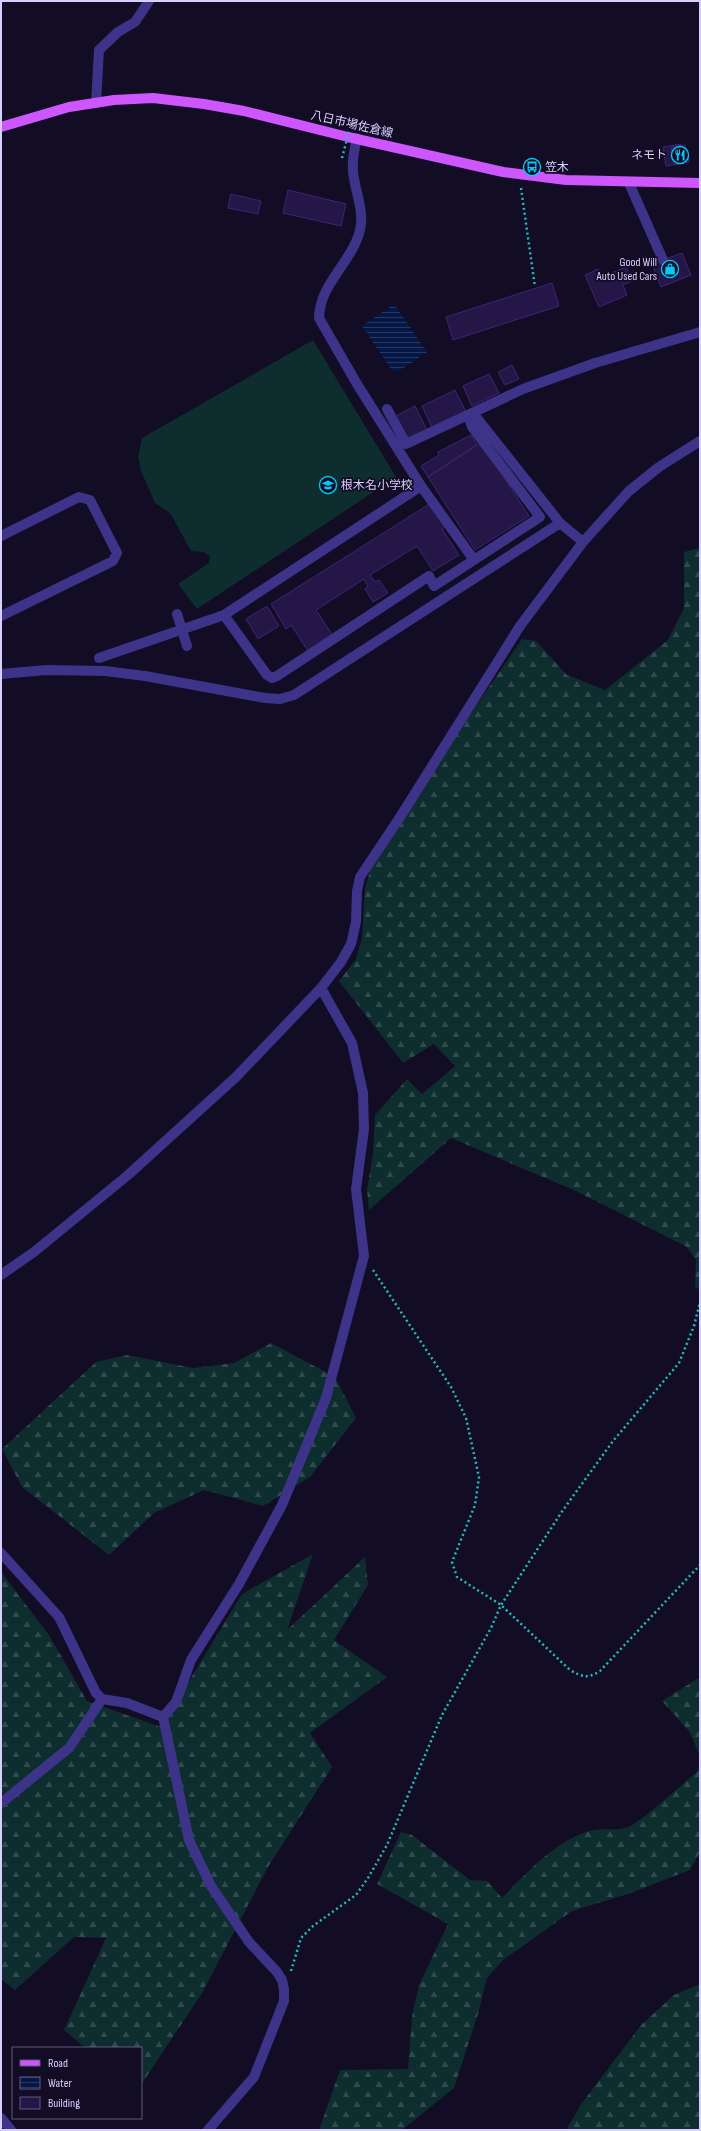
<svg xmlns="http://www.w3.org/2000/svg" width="701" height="2131" font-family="'Sofia Sans Condensed','Noto Sans JP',sans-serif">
<defs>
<pattern id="forest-firs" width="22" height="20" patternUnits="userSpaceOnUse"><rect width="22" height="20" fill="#0e2d2f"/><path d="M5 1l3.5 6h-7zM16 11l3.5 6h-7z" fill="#304a4e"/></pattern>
<pattern id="water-rules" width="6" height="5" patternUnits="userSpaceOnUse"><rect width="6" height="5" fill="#051744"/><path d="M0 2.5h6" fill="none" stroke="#293860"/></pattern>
</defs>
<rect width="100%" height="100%" fill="#120c24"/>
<path fill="url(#forest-firs)" d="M 700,548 L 700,1290 L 695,1287 L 696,1260 L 687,1247 L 576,1191 L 451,1138 L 369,1210 L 367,1190 L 373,1153 L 375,1115 L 407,1079 L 422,1094 L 455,1066 L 434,1044 L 403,1063 L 339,981 L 356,959 L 362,938 L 365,888 L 371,868 L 469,716 L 522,639 L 536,641 L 567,675 L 605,690 L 668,640 L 684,608 L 684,552 Z
M 271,1343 L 335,1377 L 356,1418 L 310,1477 L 263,1506 L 204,1490 L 154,1513 L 109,1555 L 22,1487 L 2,1449 L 96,1362 L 127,1355 L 193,1368 L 234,1363 Z
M 313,1554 L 287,1630 L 365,1557 L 368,1585 L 334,1640 L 387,1677 L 310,1733 L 332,1767 L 268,1867 L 202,1993 L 141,2085 L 141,2048 L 85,2048 L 64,2030 L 106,1938 L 74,1937 L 15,1990 L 1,1979 L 1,1572 L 49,1635 L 87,1701 L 161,1727 L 242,1594 Z
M 700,1677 L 700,1756 L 689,1731 L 662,1701 Z
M 700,1761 L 700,1852 L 690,1870 L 628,1894 L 572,1911 L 503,1960 L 487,1978 L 478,2014 L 454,2088 L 402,2130 L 319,2130 L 340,2070 L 408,2069 L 412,2016 L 419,1985 L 448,1924 L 377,1884 L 401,1832 L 412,1835 L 470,1880 L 487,1881 L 502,1898 C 526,1873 559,1837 594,1830 C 605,1828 617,1831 628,1827 C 643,1821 682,1784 697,1772 Z
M 700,1984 L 700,2130 L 566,2130 L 582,2103 L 642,2024 L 674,1995 Z"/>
<path fill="#0e2d2f" d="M 313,340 L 396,477 L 197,609 L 178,584 L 209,563 L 210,556 L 203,552 L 191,551 L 170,513 L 155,503 L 141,471 L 138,457 L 142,438 Z"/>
<path fill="url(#water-rules)" d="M 394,304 L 427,352 L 398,372 L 397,370 L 393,372 L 362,326 Z"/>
<path fill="#241647" stroke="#3c2675" d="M 681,144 L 684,163 L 666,166 L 663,147 Z
M 685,145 L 689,162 L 674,165 L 671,147 Z
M 288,190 L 346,204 L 341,226 L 283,213 Z
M 231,194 L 261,201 L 258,214 L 228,208 Z
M 682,253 L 691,275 L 661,287 L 652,264 Z
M 626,267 L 632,281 L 623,285 L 627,295 L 599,307 L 585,275 L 598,269 L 602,277 Z
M 552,283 L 559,306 L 453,340 L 446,317 Z
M 512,365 L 519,379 L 505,385 L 498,372 Z
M 489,374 L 499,393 L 472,406 L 463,386 Z
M 455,390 L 466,412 L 432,428 L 422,406 Z
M 415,406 L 427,430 L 408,439 L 396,416 Z
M 471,435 L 477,445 L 428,477 L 421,466 L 439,455 L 438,452 Z
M 481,442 L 529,516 L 475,550 L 428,477 Z
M 431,503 L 446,526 L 442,529 L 459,555 L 433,571 L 417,546 L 370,575 L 375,582 L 379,580 L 388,593 L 373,602 L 365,589 L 368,586 L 364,579 L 316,610 L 333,636 L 308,651 L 291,625 L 286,629 L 271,604 Z
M 267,606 L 279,626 L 258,639 L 246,619 Z"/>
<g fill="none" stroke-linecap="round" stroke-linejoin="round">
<path stroke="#23bcbf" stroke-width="2.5" stroke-dasharray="2 3" stroke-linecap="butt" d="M 332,118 L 341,121
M 521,188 L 535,287
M 373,1270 L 451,1387 L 466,1418 L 479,1477 L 475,1505 L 452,1562 L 457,1577 L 501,1605 L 570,1670 C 582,1677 588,1679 600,1671 L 700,1565
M 291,1971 L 301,1938 L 313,1926 L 356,1895 L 368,1878 L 387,1845 L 442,1715 L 491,1628 L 501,1605 L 563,1510 L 613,1441 L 679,1363 L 694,1326 L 700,1302"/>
<path stroke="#3d3388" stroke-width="10" d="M 96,103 L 99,50 L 118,32 L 135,22 L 149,1
M 357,138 C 354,151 351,165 354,178 C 356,193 363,208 361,224 C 357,259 319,282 319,318 L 357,384 L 421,486 L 474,560
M 629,183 L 663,260
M 387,409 L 406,444 L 523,389 L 595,363 L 700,332
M 473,413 L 560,523 L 583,542
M 1,536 L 79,497 L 90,500 L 117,553 L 113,561 L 1,616
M 177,614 L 187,646
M 224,615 L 267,675 L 272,678 L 277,676 L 429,576 L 434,586 L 540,517 L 472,427 L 470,421 L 473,413
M 99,658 L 224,615 L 421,486
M 1,674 L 46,670 L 105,671 L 145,676 L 265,698 L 280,699 L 294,695 L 560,523
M 1,1275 L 34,1252 L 128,1175 L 236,1077 L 321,988 L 341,962 L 351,944 L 356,922 L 357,891 L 360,877 L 402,814 L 520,626 L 583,542 L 629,491 L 659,467 L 700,441
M 1,1553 L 59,1617 L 96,1693 L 102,1699 L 127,1703 L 163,1717 L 189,1840 L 211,1886 L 249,1942 L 277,1972 L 282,1980 L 284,1989 L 284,2001 L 254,2077 L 208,2130
M 163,1717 L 176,1702 L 191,1660 L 239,1584 L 282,1505 L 326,1398 L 364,1256 L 356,1189 L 364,1129 L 363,1093 L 352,1043 L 321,988
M 1,1803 L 69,1748 L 102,1699
M 1,2118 L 11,2130"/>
<path stroke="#ce56ff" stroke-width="10" d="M 1,127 L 69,107 L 114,100 L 153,98 L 204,104 L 244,111 L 348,137 L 503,172 L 566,180 L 700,183"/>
<path stroke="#23bcbf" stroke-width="2.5" stroke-dasharray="2 3" stroke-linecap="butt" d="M 342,158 L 351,124"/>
</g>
<defs>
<g id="restaurant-ring" transform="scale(0.9)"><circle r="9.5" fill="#120c24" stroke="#00ccfa" stroke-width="1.5"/><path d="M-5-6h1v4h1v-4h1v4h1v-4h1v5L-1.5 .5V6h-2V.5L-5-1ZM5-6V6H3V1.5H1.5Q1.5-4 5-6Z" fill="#00ccfa"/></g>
<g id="bus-ring" transform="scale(0.9)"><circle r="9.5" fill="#120c24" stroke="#00ccfa" stroke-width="1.5"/><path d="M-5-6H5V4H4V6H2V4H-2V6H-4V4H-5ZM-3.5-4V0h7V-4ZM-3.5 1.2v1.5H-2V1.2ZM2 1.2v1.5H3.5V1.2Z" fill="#00ccfa"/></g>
<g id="shop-ring" transform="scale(0.9)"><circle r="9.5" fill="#120c24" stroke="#00ccfa" stroke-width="1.5"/><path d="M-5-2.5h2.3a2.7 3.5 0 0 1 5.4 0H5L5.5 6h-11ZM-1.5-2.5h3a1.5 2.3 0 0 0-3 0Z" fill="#00ccfa"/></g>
<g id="school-ring" transform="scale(0.9)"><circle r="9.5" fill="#120c24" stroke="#00ccfa" stroke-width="1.5"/><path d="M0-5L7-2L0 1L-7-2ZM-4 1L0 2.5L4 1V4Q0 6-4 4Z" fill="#00ccfa"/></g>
</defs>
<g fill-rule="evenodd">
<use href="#restaurant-ring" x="680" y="155"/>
<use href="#bus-ring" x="532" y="167"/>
<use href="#shop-ring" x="670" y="269"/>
<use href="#school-ring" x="328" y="485"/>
</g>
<g text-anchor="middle" stroke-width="3.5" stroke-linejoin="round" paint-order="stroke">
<g font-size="12" fill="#d9cfff" stroke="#120c24">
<text transform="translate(352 124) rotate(13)" y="4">八日市場佐倉線</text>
</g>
<g font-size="12" fill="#d9cfff" stroke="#120c24" text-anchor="end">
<text x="667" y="159">ネモト</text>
<text x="545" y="171" text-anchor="start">笠木</text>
<text x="657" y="266">Good Will<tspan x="657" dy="14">Auto Used Cars</tspan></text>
<text x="341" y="489" text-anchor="start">根木名小学校</text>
</g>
</g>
<rect width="701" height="2131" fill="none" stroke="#d9cfff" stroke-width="4"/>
<rect x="12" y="2047" width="130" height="72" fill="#120c24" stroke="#625a7c"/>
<rect x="20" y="2060" width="20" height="6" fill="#ce56ff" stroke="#625a7c"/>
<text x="48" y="2067" font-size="12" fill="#d9cfff">Road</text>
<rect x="20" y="2077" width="20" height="12" fill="url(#water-rules)" stroke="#625a7c"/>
<text x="48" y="2087" font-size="12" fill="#d9cfff">Water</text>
<rect x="20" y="2097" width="20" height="12" fill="#241647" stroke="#625a7c"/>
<text x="48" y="2107" font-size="12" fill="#d9cfff">Building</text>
</svg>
